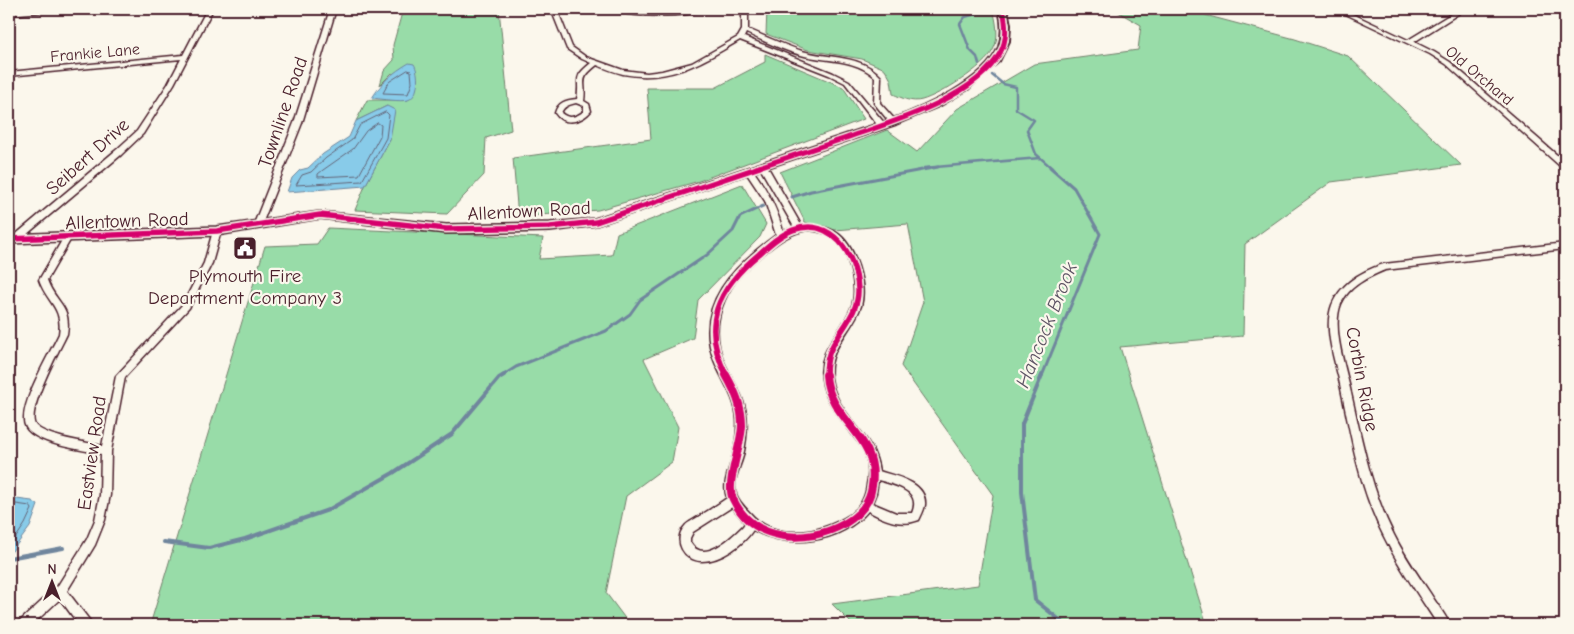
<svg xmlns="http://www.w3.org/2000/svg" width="1574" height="634" font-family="'Comic Neue',sans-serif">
<rect width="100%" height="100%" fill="#fbf7ec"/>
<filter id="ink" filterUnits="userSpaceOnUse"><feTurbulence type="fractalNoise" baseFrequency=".02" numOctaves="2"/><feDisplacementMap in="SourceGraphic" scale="10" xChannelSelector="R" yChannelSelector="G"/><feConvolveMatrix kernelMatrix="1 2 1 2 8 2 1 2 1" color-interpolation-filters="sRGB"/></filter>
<g filter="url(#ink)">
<path fill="#98dca8" stroke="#717e6a" d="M 403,9 L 499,9 L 511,130 L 486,138 L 484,175 L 447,214 L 355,210 L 365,186 L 390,139 L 387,106 L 356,121 L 367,100 L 408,100 L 392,73 L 380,85 L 384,71 L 394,60 L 393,45 Z
M 767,9 L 993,9 C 996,21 1000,38 993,50 C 985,67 940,95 922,100 C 912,103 902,98 893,94 L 891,80 L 885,69 L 862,59 L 808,50 L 766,34 Z
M 1113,9 L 1200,9 L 1205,15 L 1295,39 L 1348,56 L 1461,165 L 1331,182 L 1245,244 L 1243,336 L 1120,347 L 1207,625 L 853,625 L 832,604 L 978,585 L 993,495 L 901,366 L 923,302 L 908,224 L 835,230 L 805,222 L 780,172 L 887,130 L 917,152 L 957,109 L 1034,64 L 1138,50 L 1141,25 Z
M 765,54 L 843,87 L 864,119 L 699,181 L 598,210 L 518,217 L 513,158 L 651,139 L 647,88 L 715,88 L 765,62 Z
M 742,184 L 766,224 L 760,237 L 698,300 L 693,338 L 644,359 L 678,427 L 672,462 L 626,496 L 606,593 L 630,625 L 150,625 L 265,246 L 317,244 L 328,228 L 543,238 L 539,259 L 612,255 L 617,233 Z"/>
<path fill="#88cbe9" stroke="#6f869d" d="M 409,63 L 414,64 C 419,72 420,96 408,100 C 401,102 381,99 372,98 C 382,82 392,73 409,63 Z
M 387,106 L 395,110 L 390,139 L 365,186 L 287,192 L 292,178 L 300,170 L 308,168 L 323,154 L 349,137 L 356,121 Z
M 9,498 L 32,501 L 38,505 L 30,527 L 9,555 Z"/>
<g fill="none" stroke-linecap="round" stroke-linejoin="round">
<path stroke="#636477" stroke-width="1" d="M 408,70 L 411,71 L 412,83 L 408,94 L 383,93 L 389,82 Z
M 386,112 L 389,115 L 386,138 L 362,181 L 296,185 L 302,175 L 311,172 L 326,158 L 352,140 L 360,125 Z
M 378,123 L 381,125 L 380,136 L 359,175 L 318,177 L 318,174 L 323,170 L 353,149 L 366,131 Z
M 9,503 L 30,506 L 32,509 L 25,524 L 9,548"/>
<path stroke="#6f869d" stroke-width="2.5" d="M 977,9 L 976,14 L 965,17 L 960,24 L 970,50 L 977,57 L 979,64
M 992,75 L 1003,84 L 1016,87 L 1016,109 L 1034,120 L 1027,130 L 1036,154 L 1052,168
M 924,168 L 1040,158"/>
<path stroke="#6f869d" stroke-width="3" d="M 792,197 L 811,191 L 938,167
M 502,376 L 516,367 L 606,331 L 630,314 L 640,300 L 707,255 L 733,231 L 740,217 L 763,206
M 1042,376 L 1100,234 L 1074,188 L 1050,167"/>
<path stroke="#6f869d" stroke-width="4" d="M 1042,375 L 1022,424 L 1022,492 L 1035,600 L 1066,625
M 164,542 L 209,548 L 245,539 L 328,510 L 393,473 L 452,434 L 499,378 L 504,375
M 9,558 L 63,548"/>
<g stroke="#4a1f2b" stroke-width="3">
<path id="minor" d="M 35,9 L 55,9 L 52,11 L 9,15 L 9,11 Z
M 207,9 L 213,9 L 174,84 L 143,134 L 121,155 L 20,240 L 14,240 L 13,238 L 14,236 L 115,151 L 137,131 L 168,84 L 181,59 L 9,76 L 9,72 L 183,55 Z
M 330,9 L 336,9 L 302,123 L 262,224 L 258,227 L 255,226 L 254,224 L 294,123 Z
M 551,9 L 557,9 L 572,47 L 586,57 L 623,70 L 647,73 L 662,71 L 692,63 L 738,37 L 742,30 L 742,9 L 748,9 L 748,29 C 766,37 784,45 802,51 C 829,59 861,54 881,77 L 880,103 L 897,122 L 893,124 L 891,124 L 874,103 L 875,77 C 854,58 826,62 801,55 C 782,50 764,41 746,33 L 744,37 L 833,73 L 849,81 L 886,125 L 882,127 L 879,127 L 845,83 L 829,75 L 740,40 C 701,63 670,83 623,74 C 614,72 605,68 597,65 C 577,81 587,80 584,101 L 589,104 L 591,111 C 582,122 564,127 555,113 C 558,102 566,100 577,99 C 581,78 571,79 591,63 L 582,59 L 567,49 ZM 576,103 L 584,106 L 584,111 C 577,117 569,120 561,113 C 564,106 568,105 576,103 Z
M 611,9 L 658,12 L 704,9 C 688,18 627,18 611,9 Z
M 1335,9 L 1342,9 L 1408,40 L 1459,9 L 1466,9 L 1414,42 L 1434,52 L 1450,62 L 1565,162 L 1565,168 L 1562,168 L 1446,64 L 1430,54 Z
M 760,164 L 766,164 L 801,225 C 812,224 827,226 837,233 C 855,245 867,285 861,306 C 852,332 827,348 831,378 C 836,416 874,432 879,471 C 895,476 927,482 925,505 C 924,510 921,516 919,520 C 901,527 884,520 868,511 C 840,543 789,550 753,530 C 743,545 721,561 702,561 C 684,561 672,540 685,526 C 688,522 694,520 698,517 C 708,511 717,505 727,498 C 722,484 729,471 732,458 C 735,446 738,433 737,420 C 736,397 722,381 714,360 C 693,305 735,265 776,235 L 765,201 L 745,171 L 746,169 L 752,169 C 767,189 777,208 783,231 L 794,227 L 759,166 ZM 808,230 C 816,231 824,232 831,236 C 849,248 859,289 851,308 C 841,333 817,350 822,379 C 825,403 841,418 854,437 C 859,443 864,449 866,457 C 869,466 869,475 867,484 C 866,497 861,506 851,514 C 834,525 816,532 795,532 C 778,532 762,527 750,513 C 745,508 738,501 736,494 C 732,482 740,467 743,456 C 746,442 748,427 746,413 C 743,394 732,380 724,362 C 708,324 724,287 755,261 C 771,248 786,233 808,230 ZM 878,480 C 895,485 922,490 912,513 L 896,513 L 872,503 L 876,493 ZM 732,507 L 745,523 L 743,526 C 731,538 703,565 690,542 L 690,538 L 693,532 Z
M 217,228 L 221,231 L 212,263 L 189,308 L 125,377 L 111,451 L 110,495 L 105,520 L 95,545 L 67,591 L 90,621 L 92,625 L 79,625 L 60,599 L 32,625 L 18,625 L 20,621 L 57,587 L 87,539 L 95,520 L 100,495 L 101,454 C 80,449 48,446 31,433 C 27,430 24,425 24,420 C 23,398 49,355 59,334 C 63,307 47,303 39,280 L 65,235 L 71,235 L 72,237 L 47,280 C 55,303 72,305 67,334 C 60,349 24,414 36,426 C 47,437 86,442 102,446 L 116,376 L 183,304 L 204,263 L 213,231 Z
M 1565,243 L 1565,249 L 1385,270 C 1368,277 1349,286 1341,304 C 1331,328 1346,368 1351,393 C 1362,441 1371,490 1394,535 C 1404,555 1417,574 1430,593 C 1436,603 1445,614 1450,625 L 1438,625 C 1414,588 1388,551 1372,510 C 1356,469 1349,426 1340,384 C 1335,360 1323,329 1332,305 C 1341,283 1362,271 1384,264 Z"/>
</g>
<g stroke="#4a1f2b" stroke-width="4">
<path id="tertiary" d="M 999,9 L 1007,9 L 1010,25 L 1009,41 L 999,61 L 968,89 L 939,106 L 896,124 L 596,225 L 550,231 L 446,233 L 320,218 L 217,235 L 9,243 L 9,235 L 217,227 L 320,212 L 446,225 L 550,223 L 595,219 L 890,120 C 923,108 985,82 999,47 C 1003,35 1002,21 999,9 Z"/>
</g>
<use href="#minor" fill="#fbf7ec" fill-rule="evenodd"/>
<use href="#tertiary" fill="#fbf7ec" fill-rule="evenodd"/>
<g stroke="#fbf7ec" stroke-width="8">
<path id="cycleway-far2" d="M 756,168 C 786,158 816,148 846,138 C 892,122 975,98 1000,53 C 1008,39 1006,24 1003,9"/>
</g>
<g stroke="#fbf7ec" stroke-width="9">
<path id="cycleway-far1" d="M 9,239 L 217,231 L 320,215 L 446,229 L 550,227 L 596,222 L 760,167
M 727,376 C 699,325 718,288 759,254 C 769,245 780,235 793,230 C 832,216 856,255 858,289 C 859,312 842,327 832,347 C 827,356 826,366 826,376"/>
</g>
<g stroke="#fbf7ec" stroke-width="11">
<path id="cycleway" d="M 726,375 C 735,391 742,406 742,425 C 742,444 725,484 733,499 C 753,542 806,545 844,524 C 859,515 870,504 872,486 C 880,434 829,422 826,375"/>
</g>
<use href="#cycleway-far2" stroke="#d6006c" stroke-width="5"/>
<use href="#cycleway-far1" stroke="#d6006c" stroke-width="5.5"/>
<use href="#cycleway" stroke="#d6006c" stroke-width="8"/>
</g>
</g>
<defs>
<g id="civic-square" transform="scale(1.25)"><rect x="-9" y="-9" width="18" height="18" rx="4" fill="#4a1f2b" stroke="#fbf7ec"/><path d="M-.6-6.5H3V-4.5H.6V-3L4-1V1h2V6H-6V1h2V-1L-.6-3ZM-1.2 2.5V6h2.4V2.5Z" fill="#fff"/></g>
</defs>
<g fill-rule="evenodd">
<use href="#civic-square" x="245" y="248"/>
</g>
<g text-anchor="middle" stroke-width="4.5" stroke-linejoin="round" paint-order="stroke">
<g font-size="16" fill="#4a1f2b" stroke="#fbf7ec">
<text transform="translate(95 52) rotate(-5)" y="6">Frankie Lane</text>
<text transform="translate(1480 75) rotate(40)" y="6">Old Orchard</text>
</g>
<g font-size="19" fill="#4a1f2b" stroke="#fbf7ec">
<text transform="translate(282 112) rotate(-71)" y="7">Townline Road</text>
<text transform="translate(87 156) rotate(-42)" y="7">Seibert Drive</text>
<text transform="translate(529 210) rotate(-3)" y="7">Allentown Road</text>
<text transform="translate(127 220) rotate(-2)" y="7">Allentown Road</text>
<text transform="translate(1363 379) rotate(79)" y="7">Corbin Ridge</text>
<text transform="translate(91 453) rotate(-82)" y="7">Eastview Road</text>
</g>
<g font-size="19" fill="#4a1f2b" stroke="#fbf7ec">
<text x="245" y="282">Plymouth Fire<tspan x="245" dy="22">Department Company 3</tspan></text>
</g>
<g font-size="20" font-style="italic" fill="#5d5364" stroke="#fbf7ec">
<text transform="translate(1046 325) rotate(-68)" y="7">Hancock Brook</text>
</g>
</g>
<rect width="1574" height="634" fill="none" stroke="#fbf7ec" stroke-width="30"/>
<rect x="15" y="15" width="1544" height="604" fill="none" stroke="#4a1f2b" stroke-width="2" filter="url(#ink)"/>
<g transform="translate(52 582)" stroke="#fbf7ec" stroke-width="4" paint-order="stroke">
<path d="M0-4L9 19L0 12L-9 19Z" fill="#4a1f2b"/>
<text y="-8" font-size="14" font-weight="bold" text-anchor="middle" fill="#4a1f2b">N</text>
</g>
</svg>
